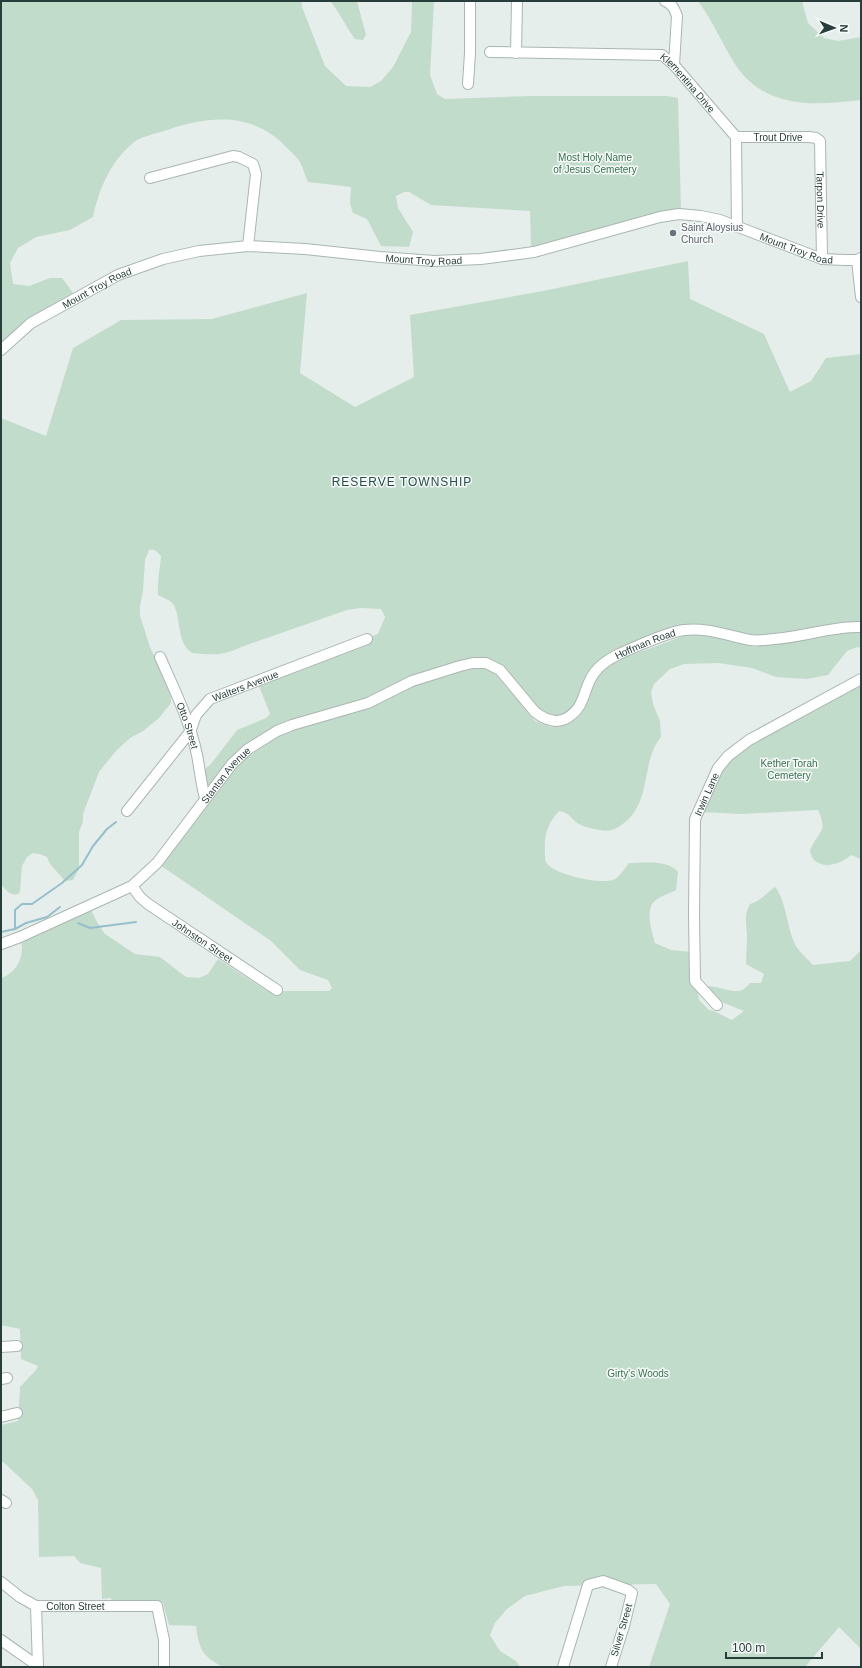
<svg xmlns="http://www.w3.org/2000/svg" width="862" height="1668" font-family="Helvetica,sans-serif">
<rect width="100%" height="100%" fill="#e6eeeb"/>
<path fill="#c2dccb" d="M 1,1 L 301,1 L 302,7 L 325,66 L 346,86 L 370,87 L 381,81 L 393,67 L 411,32 L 412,1 L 434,1 L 430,75 L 437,94 L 445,99 L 529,96 L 667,96 L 678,98 L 681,209 L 531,247 L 530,211 L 431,205 L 409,192 L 404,192 L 396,196 L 398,208 L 413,232 L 409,247 L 381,246 L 367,219 L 353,213 L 350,204 L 351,187 L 308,182 C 305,176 303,168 300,162 C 297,157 292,153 288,149 C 255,112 210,115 167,130 C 158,133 139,137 133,143 C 110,162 99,189 93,217 L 70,230 L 36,237 L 18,248 L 10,263 L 13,284 L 29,286 L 50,278 L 62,278 L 73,293 L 42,312 L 1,344 Z
M 330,1 L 357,1 L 366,35 L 363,40 L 355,39 C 346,27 340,13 330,1 Z
M 698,1 L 802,1 L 808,23 L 824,38 L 838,41 L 861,37 L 861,100 C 812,106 762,109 733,61 C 721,41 712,20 698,1 Z
M 688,261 L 690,299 L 764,334 L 790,392 L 811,381 L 826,358 L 861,354 L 861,627 L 776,639 L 684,630 L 601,666 L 574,714 L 549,720 L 500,670 L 473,663 L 263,739 L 205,798 L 200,773 L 211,764 L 237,730 L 266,718 L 270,714 L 257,681 L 378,634 L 385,617 L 381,609 L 361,608 L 347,610 L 241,647 C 223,656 212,655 192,653 C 174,641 183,611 170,601 C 166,599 162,597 158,595 C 157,582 160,569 161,556 C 157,552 155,548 149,550 L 145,560 L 143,591 L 140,606 L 140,616 L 150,647 L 171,692 L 171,703 L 159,718 L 143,731 L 130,738 L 116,751 L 99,772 L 83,814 L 83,822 L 79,832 L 79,869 L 73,880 L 65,881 L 50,864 L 47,857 L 40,854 L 33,853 L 27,857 L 22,866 L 20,891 L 19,894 C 9,896 8,891 1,885 L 1,418 L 46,436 L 73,348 L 121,320 L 212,319 L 307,293 L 300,373 L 355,407 L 414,377 L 410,315 L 543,291 Z
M 861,631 L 861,648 L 857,647 L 847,651 L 828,675 L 807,679 L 776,677 L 752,668 L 718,663 L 684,664 L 670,669 L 654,684 L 651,692 L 653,704 L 660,721 L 661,737 C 640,762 653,805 620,826 C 614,830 607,832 600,830 C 593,829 582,827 576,822 C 569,816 571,814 559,811 C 547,825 544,834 545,853 C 545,856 545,860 546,862 C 551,874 603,886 615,879 C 620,876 625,868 629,863 C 644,863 668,859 678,872 L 676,890 C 670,893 661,896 656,900 C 644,908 652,932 655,943 L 671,950 L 692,952 L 699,1000 L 709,1010 L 714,1011 L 732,1020 L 744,1011 L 719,1001 L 705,986 C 716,985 734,994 742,990 C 745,989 748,985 750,983 L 761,983 L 764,974 L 746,964 C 746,955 747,947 747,938 C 747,924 743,917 750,904 C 761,901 765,894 775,887 C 786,899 787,930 796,946 C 800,953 808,959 813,965 L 850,961 L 861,950 L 861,1649 L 839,1627 L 805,1667 L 649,1667 L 670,1604 L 656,1584 L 564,1586 L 525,1596 L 507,1609 L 495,1623 L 490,1635 L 500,1651 L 516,1661 L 520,1667 L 223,1667 C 202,1656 199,1649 196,1626 L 169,1625 L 163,1603 L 112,1601 L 111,1598 L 102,1599 L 101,1568 L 80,1563 L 74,1556 L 39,1557 L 38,1500 L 32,1489 L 1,1460 L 1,1425 L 18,1421 L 20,1387 L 36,1370 L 38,1366 L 21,1359 L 20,1329 L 1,1325 L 1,978 C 16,973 25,957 21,941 L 91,910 L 97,922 L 105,934 L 135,954 L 160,957 L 186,977 L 199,978 L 208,974 L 218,959 L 267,991 L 329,991 L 332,988 L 328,980 L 300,970 L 271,941 L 160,865 L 239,764 L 271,739 L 295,728 L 371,707 L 416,684 L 472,667 L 484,667 L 493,671 L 535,721 L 551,727 L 565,725 L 576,719 L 583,712 L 596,678 L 604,668 L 613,662 L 686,635 L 709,635 L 754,647 L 836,633 Z
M 861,683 L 861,859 L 851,855 C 842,863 825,870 814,860 C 812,858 811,854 810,851 C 817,831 829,834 818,810 L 742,814 L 701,812 L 722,770 L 732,758 L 748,745 Z"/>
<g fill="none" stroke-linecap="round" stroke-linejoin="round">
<path stroke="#95bfcc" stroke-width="2" d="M 78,923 L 90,928 L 136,922
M 15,929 L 15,910 L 22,904 L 32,904 L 62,883 L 82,865 L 93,846 L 107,829 L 116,822
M 1,932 L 15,929 L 26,923 L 47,917 L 60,907"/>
<g stroke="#a9b6b2" stroke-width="12">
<g id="minor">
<path d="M 665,1 C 672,4 674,8 677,16 L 674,65"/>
<path id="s1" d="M 490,52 L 662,55 L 674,65 L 736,137 L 737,227"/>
<path d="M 516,53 L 517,1"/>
<path d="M 468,84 L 470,53 L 470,1"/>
<path id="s2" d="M 736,137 L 809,137 L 816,138 L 820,141 L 822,259"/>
<path d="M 150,178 L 233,156 L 239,157 L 253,164 L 256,174 L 248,246"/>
<path d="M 857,260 L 861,297"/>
<path id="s3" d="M 1,350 L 31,323 L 118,275 L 163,259 L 199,251 L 248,246 L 305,249 L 380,257 L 434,261 L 481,259 L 534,252 L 660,217 L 679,214 L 701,216 L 720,220 L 822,259 L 845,260 L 857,260 L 861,258"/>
<path id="s4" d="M 160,657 C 174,689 190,721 197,755 C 200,770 201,784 205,798"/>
<path id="s5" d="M 127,811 L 190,732 L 196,715 L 210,699 L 367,639"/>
<path id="s6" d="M 132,886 L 140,897 L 148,904 L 277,990"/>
<path id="s7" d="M 1,944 L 20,937 L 132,886 L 157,863 L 232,764 L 248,749 L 277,731 L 292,725 L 368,703 L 412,681 L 460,666 L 473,663 L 486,663 L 500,670 L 535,712 C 544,719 554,724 565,719 C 587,708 582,688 595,672 C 600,665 611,658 619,654 C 638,646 664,633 684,630 C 706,627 729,636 750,640 C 758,641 767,640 774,639 C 804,637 832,626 861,627"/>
<path id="s8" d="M 717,1005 L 695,981 L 694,915 L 695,819 L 718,768 L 728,756 L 749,740 L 861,679"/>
<path d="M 1,1347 L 17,1346"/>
<path d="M 1,1379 L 7,1378"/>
<path d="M 1,1417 L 17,1413"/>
<path d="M 1,1500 L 6,1503"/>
<path id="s9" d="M 1,1582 L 20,1597 L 36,1606 L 157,1606 L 164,1640 L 164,1667"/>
<path d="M 36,1606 L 38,1667"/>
<path d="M 1,1640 L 38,1666"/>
<path d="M 563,1667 L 588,1585 L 603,1581 L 628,1590 L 632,1593 L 624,1626 L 611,1667"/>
</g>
</g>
<use href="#minor" stroke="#fff" stroke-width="10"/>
</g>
<circle fill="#6b7280" stroke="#f7faf9" stroke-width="1.5" cx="673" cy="233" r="4"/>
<g text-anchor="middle" stroke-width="3" stroke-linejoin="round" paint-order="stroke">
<g font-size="10" fill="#273e3a" stroke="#f7faf9">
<text dy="4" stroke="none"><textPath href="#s1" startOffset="210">Klementina Drive</textPath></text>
<text dy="4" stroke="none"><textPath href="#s2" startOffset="42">Trout Drive</textPath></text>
<text dy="4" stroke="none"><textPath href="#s2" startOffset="144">Tarpon Drive</textPath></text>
<text dy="4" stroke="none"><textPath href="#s3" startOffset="834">Mount Troy Road</textPath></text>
<text dy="4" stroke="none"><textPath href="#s3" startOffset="450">Mount Troy Road</textPath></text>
<text dy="4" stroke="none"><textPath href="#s3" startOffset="115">Mount Troy Road</textPath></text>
<text dy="4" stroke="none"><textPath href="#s7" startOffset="797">Hoffman Road</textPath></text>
<text dy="4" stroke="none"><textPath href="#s5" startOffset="178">Walters Avenue</textPath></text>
<text dy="4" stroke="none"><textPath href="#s4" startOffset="74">Otto Street</textPath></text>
<text dy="4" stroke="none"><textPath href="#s7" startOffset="289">Stanton Avenue</textPath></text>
<text dy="4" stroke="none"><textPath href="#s8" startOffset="222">Irwin Lane</textPath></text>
<text dy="4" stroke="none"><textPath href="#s6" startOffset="90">Johnston Street</textPath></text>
<text dy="4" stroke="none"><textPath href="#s9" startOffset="82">Colton Street</textPath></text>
<text transform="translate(621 1630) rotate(-74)" y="4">Silver Street</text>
</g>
<g font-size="10" fill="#357151" stroke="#f7faf9">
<text x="595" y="161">Most Holy Name<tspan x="595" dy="12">of Jesus Cemetery</tspan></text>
<text x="789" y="767">Kether Torah<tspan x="789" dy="12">Cemetery</tspan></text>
<text x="638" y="1377">Girty's Woods</text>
</g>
<g font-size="10" fill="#5b616d" stroke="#f7faf9" text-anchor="start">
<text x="681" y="231">Saint Aloysius<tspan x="681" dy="12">Church</tspan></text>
</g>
<g font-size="12" letter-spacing="1" fill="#244e48" stroke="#f7faf9">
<text x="402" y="486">RESERVE TOWNSHIP</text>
</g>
</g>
<rect width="862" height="1668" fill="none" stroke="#273e3a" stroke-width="4"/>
<g transform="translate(834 28) rotate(92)" stroke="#f7faf9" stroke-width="3" paint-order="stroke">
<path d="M0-3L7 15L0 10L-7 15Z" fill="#273e3a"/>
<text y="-6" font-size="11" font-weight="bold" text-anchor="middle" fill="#273e3a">N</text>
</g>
<path d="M726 1652v6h96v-6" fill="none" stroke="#273e3a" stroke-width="2"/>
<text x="732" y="1652" font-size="12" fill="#273e3a" stroke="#f7faf9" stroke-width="3" paint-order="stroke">100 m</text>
</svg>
